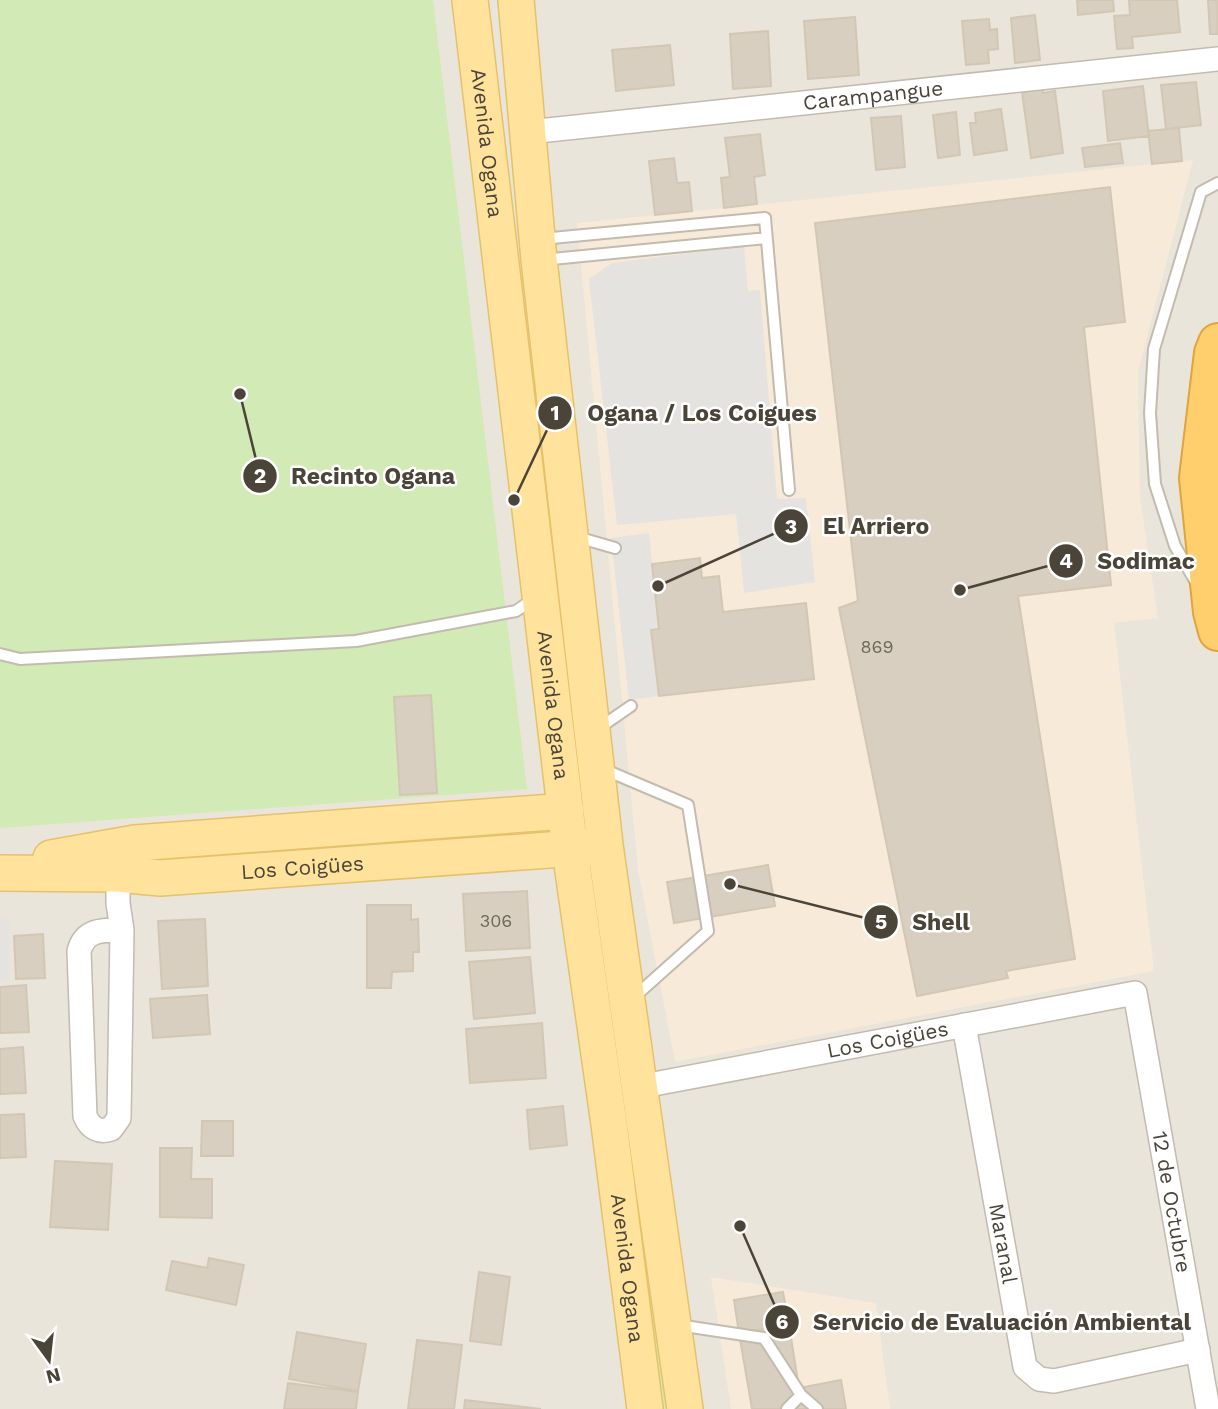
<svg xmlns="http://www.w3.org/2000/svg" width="1218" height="1409" font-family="'Work Sans',sans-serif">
<rect width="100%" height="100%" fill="#f6f3ec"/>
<path fill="#eae5da" d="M 0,0 L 1218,0 L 1218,1409 L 0,1409 Z"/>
<path fill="#f7ead8" d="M 1193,160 L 1138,372 L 1140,497 L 1158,618 L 1114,623 L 1154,971 L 675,1062 L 638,870 L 577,223 Z
M 711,1277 L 876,1303 L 890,1409 L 731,1409 Z"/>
<path fill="#d2eab5" d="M 0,0 L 433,0 L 527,789 L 0,828 Z
M 535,826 L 535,839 L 153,863 L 151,858 Z
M 627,1142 L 645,1212 L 678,1409 L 659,1409 Z"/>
<path fill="#e5e3e0" d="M 744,246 L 748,291 L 760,290 L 777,499 L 806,498 L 815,582 L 744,593 L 736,514 L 617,525 L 589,279 L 612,263 Z
M 649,533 L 659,629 L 651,630 L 659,696 L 629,700 L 611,538 Z
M 0,919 L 10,919 L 9,980 L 0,980 Z"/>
<path fill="#d8cfc1" stroke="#d3c7b4" stroke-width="2" d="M 1077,0 L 1113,0 L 1114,11 L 1078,15 Z
M 1129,0 L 1177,0 L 1180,32 L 1132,37 L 1133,48 L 1117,49 L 1114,16 L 1130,15 Z
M 1208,0 L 1218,0 L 1218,34 L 1210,34 Z
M 1035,15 L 1040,60 L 1015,63 L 1011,18 Z
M 855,17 L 859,75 L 808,79 L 804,21 Z
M 989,19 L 990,30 L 997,29 L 998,49 L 988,50 L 989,63 L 966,65 L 962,21 Z
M 768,31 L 771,86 L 733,89 L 730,34 Z
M 670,45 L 674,85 L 616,91 L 612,50 Z
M 1196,82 L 1201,125 L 1166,129 L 1161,85 Z
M 1143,86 L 1149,136 L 1108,141 L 1103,91 Z
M 1043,89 L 1043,93 L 1055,91 L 1063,153 L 1031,158 L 1022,92 Z
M 1001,109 L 1007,150 L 974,155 L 970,123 L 976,123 L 975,113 Z
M 956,112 L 960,155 L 938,158 L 933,115 Z
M 901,116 L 905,167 L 876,170 L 871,118 Z
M 1179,128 L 1182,161 L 1152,164 L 1148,131 Z
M 760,134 L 765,175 L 754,177 L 757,204 L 724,208 L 721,178 L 730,177 L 725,138 Z
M 1120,143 L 1123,163 L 1085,167 L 1082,148 Z
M 674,158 L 677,183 L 689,182 L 692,211 L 655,215 L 649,161 Z
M 1110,187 L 1125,322 L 1084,327 L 1111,585 L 1018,596 L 1075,959 L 1006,971 L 1008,978 L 917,996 L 839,608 L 858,601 L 815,223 Z
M 700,558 L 702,578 L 719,576 L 723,612 L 806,603 L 814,679 L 659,696 L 651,630 L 659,629 L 652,564 Z
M 431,695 L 437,793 L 400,795 L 394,697 Z
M 768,865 L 775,906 L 674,923 L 667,882 Z
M 527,891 L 530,948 L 466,951 L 463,894 Z
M 367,905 L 411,905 L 411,920 L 418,919 L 419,952 L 413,952 L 413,971 L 392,972 L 391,988 L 367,988 Z
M 205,919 L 208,986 L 162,989 L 158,921 Z
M 43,934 L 45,978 L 16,979 L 14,936 Z
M 530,957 L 535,1013 L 474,1019 L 469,962 Z
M 26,985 L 29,1032 L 0,1033 L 0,987 Z
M 207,995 L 210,1034 L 153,1038 L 150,999 Z
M 542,1023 L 546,1078 L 470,1083 L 466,1029 Z
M 23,1047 L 26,1093 L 0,1094 L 0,1049 Z
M 563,1106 L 567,1145 L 530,1149 L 527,1110 Z
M 24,1114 L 26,1157 L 0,1158 L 0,1115 Z
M 202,1121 L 233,1121 L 233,1156 L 201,1156 Z
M 160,1148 L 192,1148 L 191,1179 L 212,1179 L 212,1218 L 160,1217 Z
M 55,1161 L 112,1164 L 108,1230 L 50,1227 Z
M 209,1258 L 244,1265 L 236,1305 L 166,1290 L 172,1261 L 207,1268 Z
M 479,1272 L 510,1277 L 501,1345 L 470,1341 Z
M 783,1292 L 789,1325 L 739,1333 L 734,1300 Z
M 789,1325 L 799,1388 L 841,1380 L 846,1409 L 752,1409 L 739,1333 Z
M 297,1332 L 366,1344 L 358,1391 L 289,1379 Z
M 417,1340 L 462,1345 L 454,1409 L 408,1409 Z
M 288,1383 L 358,1392 L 356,1409 L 284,1409 Z
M 465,1400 L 541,1409 L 464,1409 Z"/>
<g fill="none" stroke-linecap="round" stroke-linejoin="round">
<g stroke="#c2bbae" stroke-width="14">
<path id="lane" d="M 541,239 L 765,218 L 789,490
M 542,260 L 766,238
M 577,537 L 615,548
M 1197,584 L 1175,546 L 1155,484 L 1150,413 L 1154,349 L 1201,192 L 1218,183
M 0,654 L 20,659 L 356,641 L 516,611 L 535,598
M 599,728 L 631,706
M 603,769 L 688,805 L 708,931 L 633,998
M 678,1325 L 764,1338 L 801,1395
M 787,1409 L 801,1395 L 817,1409"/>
</g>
<g stroke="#c2bbae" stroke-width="26">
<g id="street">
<path id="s1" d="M 529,132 L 1218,59"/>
<path d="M 118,874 L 118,903 L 122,930 L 119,1118 L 111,1129 C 99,1133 90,1128 85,1116 L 79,951 C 85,929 103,930 122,930"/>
<path id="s2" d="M 964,1025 L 1025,1367 L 1039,1379 L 1054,1381 L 1198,1350"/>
<path id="s3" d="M 638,1087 L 1135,993 L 1208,1409"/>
</g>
</g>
<g stroke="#e6c16a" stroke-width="38">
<g id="primary">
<path id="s4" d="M 470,0 L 570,850 L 609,1124 L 645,1409"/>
<path d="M 516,0 L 539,260 L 605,845 L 685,1409"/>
<path d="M 51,858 L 135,843 L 566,811"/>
<path id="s5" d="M 0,873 L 118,874 L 160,878 L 591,847"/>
</g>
</g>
<g stroke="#e0a43c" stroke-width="42">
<path id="highway" d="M 1218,343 L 1214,353 L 1199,478 L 1213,612 L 1218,631"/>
</g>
<use href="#lane" stroke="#fff" stroke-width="10"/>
<use href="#street" stroke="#fff" stroke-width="23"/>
<use href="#primary" stroke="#ffe39c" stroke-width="35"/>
<use href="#highway" stroke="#ffcf6e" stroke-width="38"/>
</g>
<g text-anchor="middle" stroke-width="5" stroke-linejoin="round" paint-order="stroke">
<g font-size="18" fill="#6e675b">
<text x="877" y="653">869</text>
<text x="496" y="927">306</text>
</g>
<g font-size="21" fill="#4b4439" stroke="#fff">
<text dy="7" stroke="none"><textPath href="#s1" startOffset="346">Carampangue</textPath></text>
<text dy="7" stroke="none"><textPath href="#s4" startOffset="144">Avenida Ogana</textPath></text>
<text dy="7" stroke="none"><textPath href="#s4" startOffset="710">Avenida Ogana</textPath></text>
<text dy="7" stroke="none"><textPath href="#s5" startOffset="303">Los Coigües</textPath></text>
<text dy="7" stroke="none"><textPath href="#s3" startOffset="254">Los Coigües</textPath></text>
<text dy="7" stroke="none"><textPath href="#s3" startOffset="718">12 de Octubre</textPath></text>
<text dy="7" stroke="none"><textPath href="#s2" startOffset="222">Maranal</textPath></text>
<text dy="7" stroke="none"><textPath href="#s4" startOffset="1278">Avenida Ogana</textPath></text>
</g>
</g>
<path fill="none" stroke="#4b4439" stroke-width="2.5" d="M514 500L555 413M240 394L260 476M658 586L791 526M960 590L1066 561M730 884L881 922M740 1226L782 1322"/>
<g fill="#4b4439" stroke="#fff" stroke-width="2.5">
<circle cx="514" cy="500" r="7"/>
<circle cx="240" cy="394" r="7"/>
<circle cx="658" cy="586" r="7"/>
<circle cx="960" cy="590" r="7"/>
<circle cx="730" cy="884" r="7"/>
<circle cx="740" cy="1226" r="7"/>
<circle cx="555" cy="413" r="18"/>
<circle cx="260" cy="476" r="18"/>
<circle cx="791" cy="526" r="18"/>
<circle cx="1066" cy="561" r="18"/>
<circle cx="881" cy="922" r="18"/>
<circle cx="782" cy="1322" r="18"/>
</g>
<g font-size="21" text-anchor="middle" font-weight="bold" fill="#fff">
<text x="555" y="420">1</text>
<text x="260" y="483">2</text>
<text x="791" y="534">3</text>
<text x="1066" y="568">4</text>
<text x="881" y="929">5</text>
<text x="782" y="1329">6</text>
</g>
<g font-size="23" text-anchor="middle" font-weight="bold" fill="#4b4439" stroke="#fff" stroke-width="5" stroke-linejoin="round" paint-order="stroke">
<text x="702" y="421">Ogana / Los Coigues</text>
<text x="373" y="484">Recinto Ogana</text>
<text x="876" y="534">El Arriero</text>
<text x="1146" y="569">Sodimac</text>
<text x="941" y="930">Shell</text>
<text x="1002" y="1330">Servicio de Evaluación Ambiental</text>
</g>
<g transform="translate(49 1360) rotate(165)" stroke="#ffffff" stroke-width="5" paint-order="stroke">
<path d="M0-5L12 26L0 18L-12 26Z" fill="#4b4439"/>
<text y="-10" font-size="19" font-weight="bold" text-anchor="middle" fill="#4b4439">N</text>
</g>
</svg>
